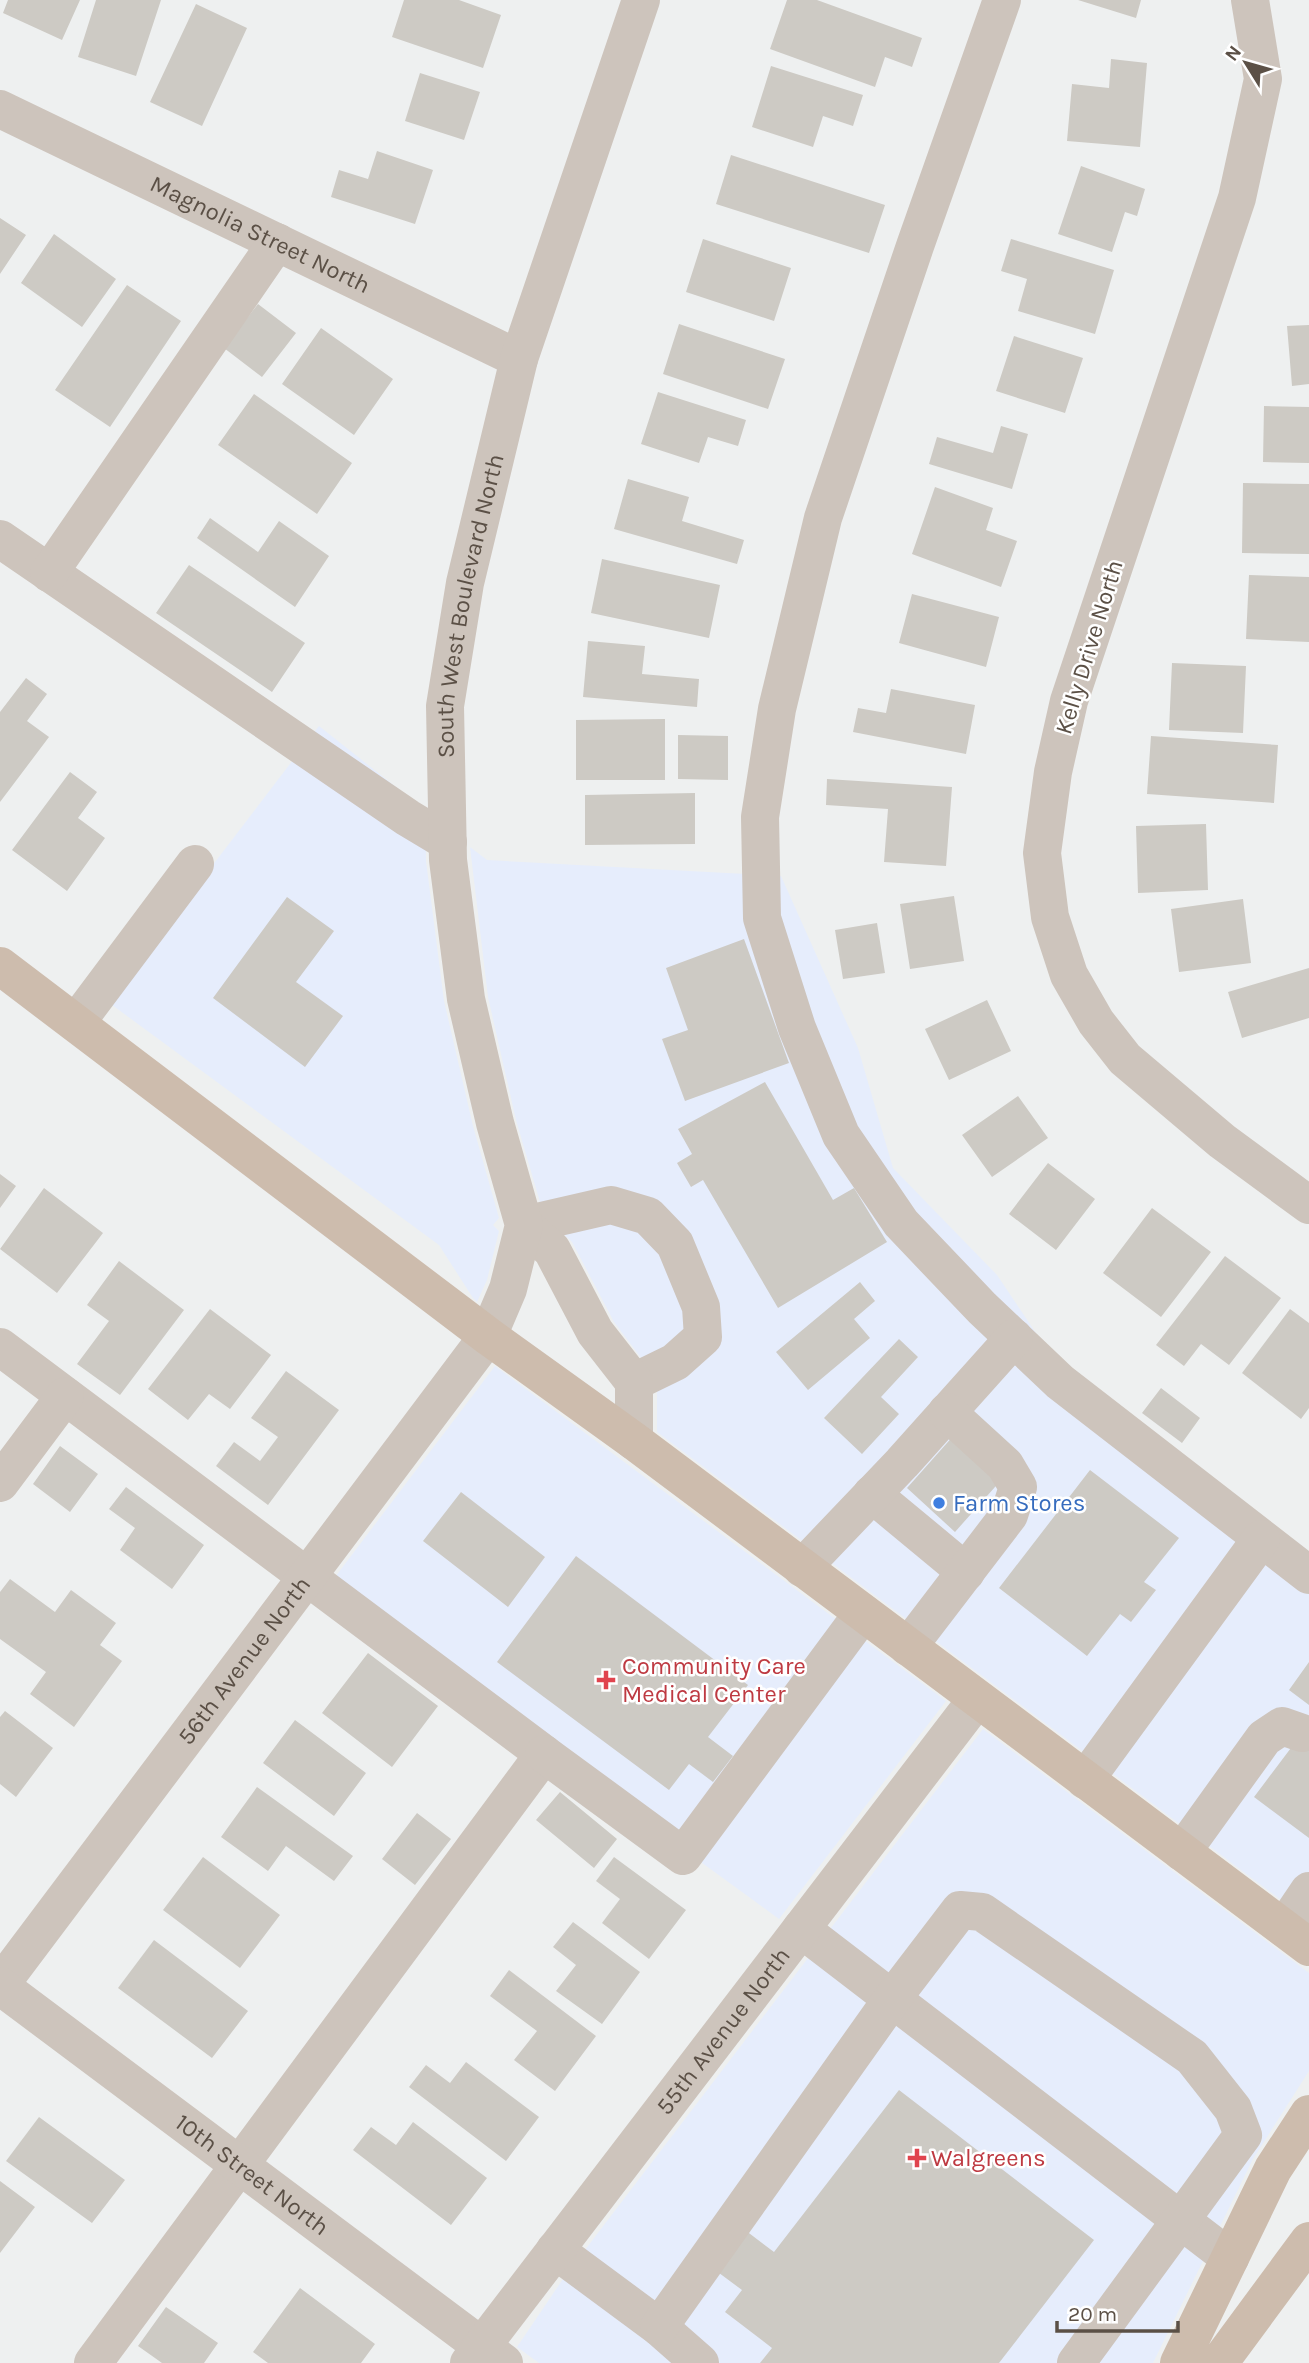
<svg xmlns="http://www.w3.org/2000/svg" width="1309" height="2363" font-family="Karla,sans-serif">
<rect width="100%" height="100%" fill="#eef0f0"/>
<path fill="#e6edfc" d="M 319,726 L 425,810 L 426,861 L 444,1001 L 473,1126 L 499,1218 L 493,1225 L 499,1231 L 487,1280 L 477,1302 L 473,1298 L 439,1245 L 108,1002 Z
M 470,847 L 487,860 L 781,876 L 858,1048 L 893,1168 L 997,1275 L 1095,1421 L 1309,1565 L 1309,1921 L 657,1432 L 657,1385 L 651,1371 L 614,1322 L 572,1242 L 549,1220 L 542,1209 L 516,1120 L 488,997 Z
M 495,1366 L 946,1701 L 779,1919 L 326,1589 Z
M 983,1729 L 1309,1973 L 1309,2071 L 1253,2159 L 1153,2363 L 539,2363 L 517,2347 L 565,2276 Z"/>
<path fill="#cdcac4" d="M 8,0 L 80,0 L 62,40 L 3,13 Z
M 96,0 L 161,0 L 136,76 L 78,57 Z
M 404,0 L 459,0 L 501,15 L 483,68 L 392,37 Z
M 787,0 L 817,0 L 922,38 L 912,67 L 885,57 L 875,87 L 770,49 Z
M 1078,0 L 1141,0 L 1136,18 Z
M 196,4 L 247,28 L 202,126 L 150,102 Z
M 1111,59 L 1147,63 L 1140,147 L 1067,141 L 1072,84 L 1109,88 Z
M 771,66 L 863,95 L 853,126 L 823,116 L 813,147 L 752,127 Z
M 420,73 L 480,92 L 464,140 L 405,121 Z
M 377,151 L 433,170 L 415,224 L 331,197 L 339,170 L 368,179 Z
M 731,155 L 885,205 L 869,253 L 716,204 Z
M 1081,166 L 1145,189 L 1137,216 L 1125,212 L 1112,252 L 1058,234 Z
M 0,218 L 26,235 L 0,274 Z
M 54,234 L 116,279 L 82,327 L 21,283 Z
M 703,239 L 791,268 L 774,321 L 686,292 Z
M 1011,239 L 1114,270 L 1095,334 L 1018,311 L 1027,279 L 1001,271 Z
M 127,285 L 181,321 L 110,427 L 55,390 Z
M 258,304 L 296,333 L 262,377 L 224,348 Z
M 679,324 L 785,359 L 768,409 L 663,374 Z
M 1309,325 L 1309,384 L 1292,386 L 1287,326 Z
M 321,328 L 393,379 L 354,435 L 282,384 Z
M 1014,336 L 1083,358 L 1065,413 L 996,391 Z
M 658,392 L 746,420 L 738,446 L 708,437 L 699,463 L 641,444 Z
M 254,394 L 352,463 L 317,514 L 218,445 Z
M 1264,406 L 1309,407 L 1309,463 L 1263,462 Z
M 1001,426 L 1028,434 L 1012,489 L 929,464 L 937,437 L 993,453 Z
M 628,479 L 689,497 L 682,521 L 744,540 L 737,564 L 614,529 Z
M 1243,483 L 1309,484 L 1309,554 L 1242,553 Z
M 935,487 L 993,508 L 986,530 L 1017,541 L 1001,587 L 912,554 Z
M 210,518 L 258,552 L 279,521 L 329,556 L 295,607 L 197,538 Z
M 602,559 L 720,585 L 709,638 L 591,613 Z
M 189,565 L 305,643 L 272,692 L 156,613 Z
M 1249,575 L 1309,577 L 1309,642 L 1246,639 Z
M 912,594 L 999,617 L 986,667 L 899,643 Z
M 588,641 L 645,646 L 642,674 L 699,679 L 697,707 L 583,697 Z
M 1172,663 L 1246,666 L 1243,733 L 1169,730 Z
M 26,678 L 47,694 L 27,721 L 49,737 L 0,802 L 0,712 Z
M 891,689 L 975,705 L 966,754 L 853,732 L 858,708 L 886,713 Z
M 665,719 L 665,780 L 576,780 L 576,720 Z
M 678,735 L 728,736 L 728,780 L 678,779 Z
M 1151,736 L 1278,745 L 1274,803 L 1147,794 Z
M 70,772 L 97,792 L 78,818 L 105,838 L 67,891 L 12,850 Z
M 827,779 L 952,787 L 946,866 L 884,862 L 888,809 L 826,805 Z
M 695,793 L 695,844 L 585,845 L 585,795 Z
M 1206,824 L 1208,890 L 1138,893 L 1136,826 Z
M 954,896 L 964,961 L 910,969 L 900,904 Z
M 287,897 L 334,931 L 296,982 L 343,1016 L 305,1067 L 213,998 Z
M 1243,899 L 1251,963 L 1179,972 L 1171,909 Z
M 877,923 L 885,973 L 843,979 L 835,930 Z
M 744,939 L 789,1063 L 685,1101 L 662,1039 L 688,1030 L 666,968 Z
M 1309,968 L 1309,1018 L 1242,1038 L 1228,992 Z
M 987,1000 L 1011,1051 L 949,1080 L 925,1029 Z
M 765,1082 L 833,1200 L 854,1188 L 887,1242 L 778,1308 L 703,1180 L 691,1187 L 677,1163 L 692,1154 L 678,1129 Z
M 1018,1096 L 1048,1138 L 992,1177 L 962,1135 Z
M 1048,1163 L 1095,1199 L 1056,1250 L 1009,1214 Z
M 0,1174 L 16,1186 L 0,1208 Z
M 44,1188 L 103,1233 L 57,1293 L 0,1249 Z
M 1152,1208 L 1211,1252 L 1161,1317 L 1103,1273 Z
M 1225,1256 L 1281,1298 L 1229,1365 L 1201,1344 L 1184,1366 L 1156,1345 Z
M 119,1261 L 184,1310 L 120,1395 L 77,1364 L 109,1321 L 87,1305 Z
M 860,1282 L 875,1301 L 854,1319 L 870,1338 L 808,1390 L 776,1352 Z
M 210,1309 L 271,1355 L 230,1409 L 209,1394 L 188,1420 L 148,1389 Z
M 1290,1309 L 1309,1323 L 1309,1408 L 1301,1419 L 1242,1373 Z
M 899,1339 L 918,1357 L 881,1397 L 899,1414 L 862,1454 L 824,1418 Z
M 286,1371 L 339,1410 L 268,1505 L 216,1466 L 234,1442 L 260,1461 L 278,1437 L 251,1418 Z
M 1161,1388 L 1200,1418 L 1182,1443 L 1142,1413 Z
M 955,1434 L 1003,1478 L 955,1532 L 907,1488 Z
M 60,1446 L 98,1474 L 70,1512 L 33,1484 Z
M 1090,1470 L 1179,1538 L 1144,1582 L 1156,1590 L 1131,1622 L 1120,1614 L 1087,1656 L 999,1588 Z
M 126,1487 L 204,1545 L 172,1589 L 120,1550 L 135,1528 L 109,1509 Z
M 461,1492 L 545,1557 L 508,1607 L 423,1541 Z
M 576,1556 L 748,1685 L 708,1737 L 733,1756 L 713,1782 L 689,1764 L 669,1790 L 497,1662 Z
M 10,1579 L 55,1612 L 71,1590 L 116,1623 L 100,1645 L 122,1661 L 74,1727 L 30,1694 L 46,1672 L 0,1639 L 0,1592 Z
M 368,1653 L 438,1706 L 392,1767 L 322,1713 Z
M 1309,1662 L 1309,1705 L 1289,1690 Z
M 5,1711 L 53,1748 L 16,1797 L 0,1784 L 0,1717 Z
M 295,1720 L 366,1773 L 334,1816 L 263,1763 Z
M 1309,1724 L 1309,1838 L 1254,1797 Z
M 257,1787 L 353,1856 L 334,1881 L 286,1846 L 268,1871 L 221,1837 Z
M 560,1792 L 617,1839 L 594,1868 L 536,1820 Z
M 417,1813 L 451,1839 L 415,1885 L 382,1859 Z
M 203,1857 L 280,1915 L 240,1968 L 163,1910 Z
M 614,1857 L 686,1910 L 649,1959 L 602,1923 L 620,1899 L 596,1881 Z
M 573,1922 L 640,1972 L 602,2024 L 556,1991 L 576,1965 L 553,1947 Z
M 154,1940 L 248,2011 L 212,2058 L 118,1988 Z
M 509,1970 L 596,2036 L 555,2091 L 514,2060 L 537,2031 L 490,1996 Z
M 466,2062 L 539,2117 L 506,2161 L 409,2087 L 426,2065 L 450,2083 Z
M 899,2090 L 1094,2240 L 999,2363 L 760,2363 L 772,2348 L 725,2312 L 742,2290 L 711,2267 L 741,2227 L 774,2252 Z
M 39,2117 L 125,2180 L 92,2223 L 6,2161 Z
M 413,2122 L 487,2178 L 451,2225 L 353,2150 L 371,2127 L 396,2145 Z
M 0,2181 L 35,2207 L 0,2253 Z
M 300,2288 L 375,2344 L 361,2363 L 268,2363 L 253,2352 Z
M 166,2307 L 218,2343 L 204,2363 L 162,2363 L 138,2346 Z"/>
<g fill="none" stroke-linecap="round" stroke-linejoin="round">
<g stroke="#cdc4bc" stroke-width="38">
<path d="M 1002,0 L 915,246 L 823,518 L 777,709 L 760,817 L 762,918 L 797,1028 L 841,1135 L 901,1223 L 982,1308 L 1060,1382 L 1309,1575"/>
<path d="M 1250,0 L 1263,79 L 1237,198 L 1069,701 L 1053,772 L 1042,853 L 1050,917 L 1069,975 L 1096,1022 L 1125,1059 L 1222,1141 L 1309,1205"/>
<path id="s1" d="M 0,109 L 519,359"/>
<path d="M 0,539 L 408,818 L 448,842"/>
<path d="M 49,573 L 277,242"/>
<path d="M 76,1023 L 195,864"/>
<path d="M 524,1225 L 611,1205 L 648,1216 L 675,1244 L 701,1307 L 703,1337 L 675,1362 L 634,1382"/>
<path d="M 524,1225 L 552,1250 L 595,1332 L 634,1382 L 634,1441"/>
<path d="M 0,1347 L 544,1754 L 93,2363"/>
<path d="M 0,1483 L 65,1396"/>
<path d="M 872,1494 L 966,1572"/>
<path d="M 802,1568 L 902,1463 L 1014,1338"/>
<path d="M 908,1647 L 1009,1515 L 1018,1487 L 1005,1465 L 947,1412"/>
<path d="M 544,1754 L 683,1856 L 863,1613"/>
<path d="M 1085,1780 L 1261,1539"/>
<path d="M 1182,1852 L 1264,1738 L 1282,1726 L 1302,1733"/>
<path d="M 1284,1928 L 1309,1891"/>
<path d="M 801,1929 L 1230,2258"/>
<path id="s2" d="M 0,1985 L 488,1336 L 508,1289 L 524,1225 L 495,1123 L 466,999 L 448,860 L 445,706 L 465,583 L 519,359 L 641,0"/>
<path id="s3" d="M 0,1986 L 504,2363"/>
<path d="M 555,2250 L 659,2327 L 700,2363"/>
<path d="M 659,2327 L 892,1999 L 960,1910 L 982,1912 L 1192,2057 L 1233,2109 L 1243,2135 L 1076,2363"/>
<path id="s4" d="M 469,2363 L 977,1699"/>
</g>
<path stroke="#cdbcad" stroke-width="38" d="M 0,966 L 488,1336 L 634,1441 L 1309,1947
M 1179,2363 L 1273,2169 L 1309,2114
M 1219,2363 L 1309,2241"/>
</g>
<circle fill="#3f7fe0" stroke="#fff" stroke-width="2.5" cx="939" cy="1503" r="7"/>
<g fill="#e0444e" stroke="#fff" stroke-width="2.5">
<path d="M602.5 1669.5h7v7h7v7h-7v7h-7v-7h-7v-7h7z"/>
<path d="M913.5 2147.5h7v7h7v7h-7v7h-7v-7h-7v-7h7z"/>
</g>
<g text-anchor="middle" stroke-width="5" stroke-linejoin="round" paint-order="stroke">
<g font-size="24" fill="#5b5046" stroke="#fff">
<text dy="8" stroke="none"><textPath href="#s1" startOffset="289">Magnolia Street North</textPath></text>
<text dy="8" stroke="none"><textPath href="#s2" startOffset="1559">South West Boulevard North</textPath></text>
<text transform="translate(1089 647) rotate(-73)" y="8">Kelly Drive North</text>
<text dy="8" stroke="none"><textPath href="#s2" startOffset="406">56th Avenue North</textPath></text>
<text dy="8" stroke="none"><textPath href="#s4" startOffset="418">55th Avenue North</textPath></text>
<text dy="8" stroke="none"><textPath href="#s3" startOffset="315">10th Street North</textPath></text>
</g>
<g font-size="24" fill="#366cbe" stroke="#fff" text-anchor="start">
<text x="953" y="1511">Farm Stores</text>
</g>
<g font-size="24" fill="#be3a42" stroke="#fff" text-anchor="start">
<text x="622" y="1674">Community Care<tspan x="622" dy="28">Medical Center</tspan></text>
<text x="931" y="2166">Walgreens</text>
</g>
</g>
<g transform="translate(1246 63) rotate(307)" stroke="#ffffff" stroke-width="5" paint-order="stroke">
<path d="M0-5L12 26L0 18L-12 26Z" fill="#5b5046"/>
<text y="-10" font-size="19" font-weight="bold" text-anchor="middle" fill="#5b5046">N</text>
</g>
<path d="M1057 2321v10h121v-10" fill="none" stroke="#5b5046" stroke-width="3.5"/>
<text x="1068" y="2321" font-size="21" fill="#5b5046" stroke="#ffffff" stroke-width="5" paint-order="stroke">20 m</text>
</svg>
